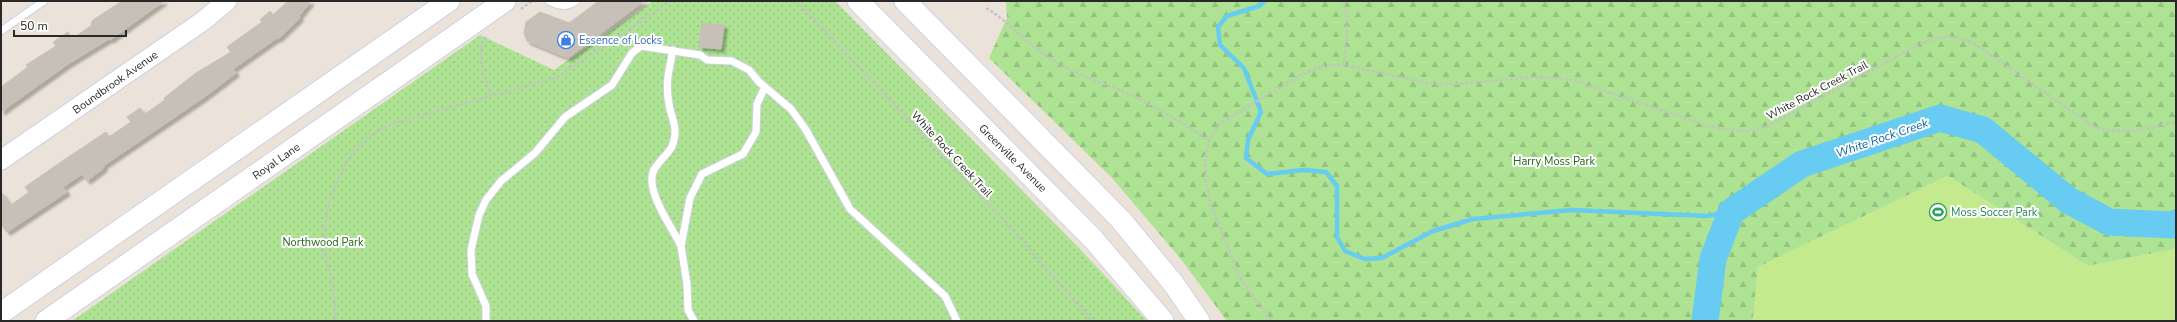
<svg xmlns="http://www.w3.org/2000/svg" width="2177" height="322" font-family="'Nunito Sans',sans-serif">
<defs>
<pattern id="green-dots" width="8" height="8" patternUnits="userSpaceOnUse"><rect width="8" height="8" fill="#ade393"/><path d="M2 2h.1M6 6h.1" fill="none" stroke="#95c37f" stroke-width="1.8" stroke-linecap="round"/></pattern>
<pattern id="forest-firs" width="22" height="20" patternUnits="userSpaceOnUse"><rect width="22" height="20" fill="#ade393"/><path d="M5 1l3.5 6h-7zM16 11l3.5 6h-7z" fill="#95c37f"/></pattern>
<filter id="shadow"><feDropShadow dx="3.5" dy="3.5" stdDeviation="1" flood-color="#0004"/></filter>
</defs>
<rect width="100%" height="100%" fill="#ebe3d9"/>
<path fill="url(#green-dots)" d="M 653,1 L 835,1 L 1079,248 L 1147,321 L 72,321 L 480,35 L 554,70 Z"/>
<path fill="url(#forest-firs)" d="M 1006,1 L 2176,1 L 2176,249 L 2088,266 L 1948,176 L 1758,267 L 1753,321 L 1227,321 L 1180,258 L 1112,178 L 989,58 L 1007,18 Z"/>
<path fill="#c3eb8e" d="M 1948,176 L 2088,266 L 2176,249 L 2176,321 L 1753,321 L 1758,267 Z"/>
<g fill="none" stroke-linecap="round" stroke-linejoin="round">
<path stroke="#68cbf1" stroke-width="4.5" d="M 1265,1 L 1259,6 L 1227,16 L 1218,27 L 1220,45 L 1244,68 L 1261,112 L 1248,140 L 1246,158 L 1267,174 L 1304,170 L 1326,172 L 1337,186 L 1337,237 L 1345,251 L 1365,259 L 1382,258 L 1433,231 L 1473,219 L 1572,210 L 1707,216 L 1731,212"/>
<path stroke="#68cbf1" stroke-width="27" d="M 1705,321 L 1713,259 L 1731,212 L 1802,164 L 1940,118 L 1983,130 L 2068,200 L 2109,222 L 2172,225 L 2176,223"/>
</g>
<path fill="#c6c0b9" stroke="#c6bfb3" filter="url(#shadow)" d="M 122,1 L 164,1 L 110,40 L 109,39 L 68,64 L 1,112 L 1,87 L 28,67 L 26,65 L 56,46 L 53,42 L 68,32 L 72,39 L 92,25 L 91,23 L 93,20 Z
M 288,1 L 311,1 L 299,16 L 300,18 L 278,39 L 277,38 L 233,69 L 236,73 L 203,98 L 103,166 L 104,168 L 87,181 L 82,174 L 63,187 L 67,192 L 7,232 L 1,224 L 1,192 L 11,205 L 29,192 L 25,187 L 58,164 L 106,132 L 109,137 L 131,122 L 127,117 L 140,108 L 145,114 L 165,100 L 164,98 L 196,73 L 231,52 L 227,47 L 262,22 L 260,20 L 270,11 L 273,15 Z
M 599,1 L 644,1 L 568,58 L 527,41 L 524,33 L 526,22 L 540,12 L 569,23 Z
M 702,23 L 724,25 L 721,49 L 699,47 Z"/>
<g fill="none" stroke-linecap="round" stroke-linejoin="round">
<g stroke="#ced1e1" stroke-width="9">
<path id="service" d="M 549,1 C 558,6 567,8 576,1
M 1,31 L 44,1
M 673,50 C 669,70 665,84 669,104 C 670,113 675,122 675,131 C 675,151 665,153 655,168 C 642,187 672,227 681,246
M 486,321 L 486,306 L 472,274 L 471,250 L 479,215 L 486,200 L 501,181 L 535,153 L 565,117 L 612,85 L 632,53 L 641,46 L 700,55 L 707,60 L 732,61 L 749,70 L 759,82 L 791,109 L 806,130 L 850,209 L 945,296 L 957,321
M 694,321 L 688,310 L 687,284 L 681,246 L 690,198 L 702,174 L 743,154 L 756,132 L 757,104 L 765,87"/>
</g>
<g stroke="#ced1e1" stroke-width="21">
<path id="tertiary" d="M 1,160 L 203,21 L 227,1"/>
</g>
<g stroke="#ced1e1" stroke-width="23">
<path id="secondary" d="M 858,1 L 1094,240 L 1163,321
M 905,1 L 1121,220 L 1173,283 L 1199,321
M 1,313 L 449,1
M 46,321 L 505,1"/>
</g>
<path stroke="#c3c3c3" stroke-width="2.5" stroke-dasharray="3 2" stroke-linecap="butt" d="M 797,1 L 1028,247 L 1092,321
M 1341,1 C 1352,19 1345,45 1344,65
M 986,8 C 1011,23 1029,46 1054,61 C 1077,75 1104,83 1129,94 C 1157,107 1183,124 1209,140
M 521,9 L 532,1
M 486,37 C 474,53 486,79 491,96
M 336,321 C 335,304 333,289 330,272 C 328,265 324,256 324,248 C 323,209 338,161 371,136 C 377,131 385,128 392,124 L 558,77 L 671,1
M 1271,321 L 1239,276 L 1211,205 L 1206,183 L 1205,158 L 1209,140 L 1218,125 L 1304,73 L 1324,66 L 1344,65 L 1432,84 L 1457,84 L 1537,77 L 1569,79 L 1712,127 L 1746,132 L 1768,126 L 1920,44 C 1945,35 1950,34 1975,44 L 2093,126 C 2121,137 2147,128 2176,122"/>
<use href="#service" stroke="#fff" stroke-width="7"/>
<use href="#tertiary" stroke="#fff" stroke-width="19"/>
<use href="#secondary" stroke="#fff" stroke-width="21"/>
</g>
<defs>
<g id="shop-ring" transform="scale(0.9)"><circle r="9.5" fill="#fff" stroke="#3f7fe0" stroke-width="1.5"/><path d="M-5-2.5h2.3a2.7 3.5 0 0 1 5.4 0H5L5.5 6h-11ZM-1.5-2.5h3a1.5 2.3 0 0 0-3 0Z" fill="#3f7fe0"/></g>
<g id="stadium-ring" transform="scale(0.9)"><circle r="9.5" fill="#fff" stroke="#2e9e5b" stroke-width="1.5"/><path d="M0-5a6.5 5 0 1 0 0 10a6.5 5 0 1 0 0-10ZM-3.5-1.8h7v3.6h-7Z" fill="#2e9e5b"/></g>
</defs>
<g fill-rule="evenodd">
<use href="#shop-ring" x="566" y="40"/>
<use href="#stadium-ring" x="1938" y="212"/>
</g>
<g text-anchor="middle" stroke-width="4" stroke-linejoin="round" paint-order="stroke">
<g font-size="11" fill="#366cbe" stroke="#fff" text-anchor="start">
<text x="579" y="44">Essence of Locks</text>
</g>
<g font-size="11" fill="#282828" stroke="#fff">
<text transform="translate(115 82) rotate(-35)" y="4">Boundbrook Avenue</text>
<text transform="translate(1817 90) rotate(-28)" y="4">White Rock Creek Trail</text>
<text transform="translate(952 154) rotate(47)" y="4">White Rock Creek Trail</text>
<text transform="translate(1013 158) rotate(45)" y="4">Greenville Avenue</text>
<text transform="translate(276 161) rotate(-35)" y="4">Royal Lane</text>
</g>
<g font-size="11" fill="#276517" stroke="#fff">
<text x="1554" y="165">Harry Moss Park</text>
<text x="323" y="246">Northwood Park</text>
</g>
<g font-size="11" fill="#27864d" stroke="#fff" text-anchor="start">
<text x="1951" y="216">Moss Soccer Park</text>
</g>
<g font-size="12" font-style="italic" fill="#0a6699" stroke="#fff">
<text transform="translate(1882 138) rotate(-19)" y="4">White Rock Creek</text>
</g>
</g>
<rect width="2177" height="322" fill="none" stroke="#282828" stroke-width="4"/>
<path d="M14 30v6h112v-6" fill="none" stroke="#282828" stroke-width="2"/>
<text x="20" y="30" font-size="12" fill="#282828" stroke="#ffffff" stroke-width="3" paint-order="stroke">50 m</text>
</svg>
